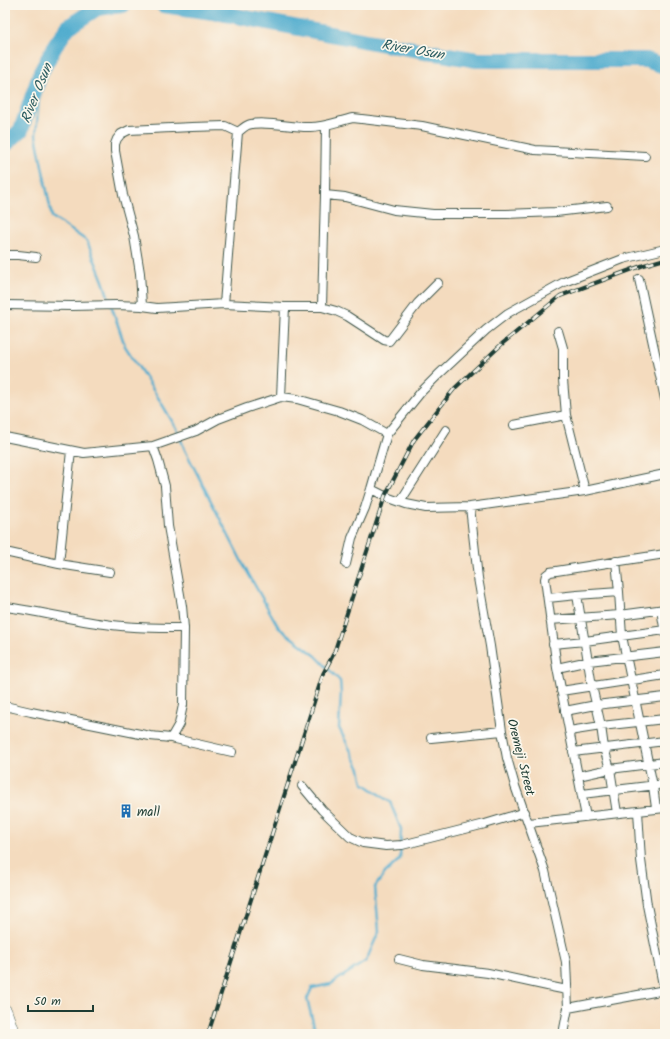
<svg xmlns="http://www.w3.org/2000/svg" width="670" height="1039" font-family="Kalam,sans-serif">
<rect width="100%" height="100%" fill="#fbf7ec"/>
<filter id="ink" filterUnits="userSpaceOnUse"><feTurbulence type="fractalNoise" baseFrequency=".025" numOctaves="2"/><feDisplacementMap in="SourceGraphic" scale="8" xChannelSelector="R" yChannelSelector="G"/><feConvolveMatrix kernelMatrix="1 2 1 2 8 2 1 2 1" color-interpolation-filters="sRGB"/></filter>
<filter id="wash" filterUnits="userSpaceOnUse"><feTurbulence type="fractalNoise" baseFrequency=".012" numOctaves="4" result="noise"/><feDisplacementMap in="SourceGraphic" scale="16" xChannelSelector="R" yChannelSelector="G"/><feGaussianBlur stdDeviation="0.9" result="paint"/><feColorMatrix in="noise" values="0 0 0 0 0 0 0 0 0 0 0 0 0 0 0 0 0 1.4 0 .05"/><feComposite in="paint" operator="in"/></filter>
<g filter="url(#wash)">
<rect width="100%" height="100%" fill="#f4dbbe"/>
<g fill="none" stroke-linecap="round" stroke-linejoin="round">
<path stroke="#50acce" stroke-width="2.5" d="M 41,72 L 36,135 L 52,217 L 87,241 L 103,281 L 125,346 L 159,399 L 176,428 L 185,450 L 244,566 L 279,628 L 316,656 L 340,681 L 341,693 L 339,728 L 360,769 L 363,783 L 390,802 L 401,829 L 400,859 L 385,873 L 375,887 L 379,931 L 366,961 L 331,984 L 312,988 L 307,999 L 316,1034"/>
<path stroke="#50acce" stroke-width="16" d="M 163,5 L 220,13 L 367,41 L 477,60 L 646,60 L 665,66
M 5,145 L 21,130 L 41,72 L 55,46 L 68,27 L 97,8 L 123,5"/>
</g>
</g>
<g filter="url(#ink)">
<g fill="none" stroke-linecap="round" stroke-linejoin="round">
<g stroke="#3f5549" stroke-width="10">
<path id="minor" d="M 238,132 C 241,130 245,126 248,125 C 261,120 295,128 310,127 C 325,127 339,121 353,118 L 422,126 L 535,150 L 645,156
M 325,195 L 345,197 L 394,210 L 433,214 L 506,214 L 556,212 L 607,206
M 5,255 L 18,255 L 36,257
M 639,279 L 665,399
M 224,304 L 238,132
M 5,305 L 72,306 L 116,305 L 142,306 L 157,308 L 224,304 L 285,307 L 322,307 L 336,311 L 347,316 L 384,340 L 389,341 L 418,303 L 438,283
M 142,306 L 140,273 L 134,236 L 123,195 L 115,151 L 115,144 L 117,139 L 121,134 L 129,130 L 192,127 L 225,126 L 238,132
M 322,307 L 325,195 L 326,125
M 558,331 L 563,348 L 563,380 L 566,415 L 585,491
M 281,397 L 285,307
M 514,425 L 566,415
M 5,437 L 84,453 L 153,446 L 196,431 L 218,419 L 247,408 L 281,397 L 297,399 L 339,411 L 362,420 L 387,434
M 153,446 L 158,460 L 165,486 L 168,526 L 182,606 L 184,628 L 183,705 L 179,724 L 171,738
M 371,489 L 389,498 L 406,504 L 426,508 L 470,507 L 585,491 L 665,474
M 400,502 L 446,430
M 470,507 L 478,578 L 490,646 L 502,731 L 507,758 L 515,786 L 545,871 L 566,962 L 568,1008 L 563,1034
M 5,552 L 59,564 L 110,572
M 59,564 L 71,451
M 346,564 L 352,538 L 365,508 L 371,489 L 387,434 L 421,392 L 438,375 L 486,330 L 508,313 L 564,282 L 623,259 L 665,249
M 619,592 L 622,636 L 653,786 L 656,808
M 577,595 L 592,686 L 601,726 L 604,748 L 610,769 L 617,813
M 548,598 L 577,595 L 619,592 L 616,561
M 5,607 C 39,611 71,620 105,624 C 131,628 157,628 184,628
M 661,610 L 665,633
M 550,620 L 620,615 L 665,609
M 553,644 L 585,641 L 665,630
M 557,668 L 589,661 L 665,652
M 561,691 L 665,675
M 5,706 L 31,712 L 150,736 L 171,738 L 232,752
M 565,711 L 596,705 L 665,697
M 569,731 L 601,726 L 665,719
M 431,738 L 502,731
M 573,752 L 665,741
M 578,776 L 610,769 L 665,762
M 302,786 L 322,810 L 350,837 L 363,843 L 386,846 L 402,845 L 485,824 L 525,812
M 582,794 L 665,784
M 638,811 L 641,860 L 647,905 L 664,990
M 586,817 L 557,668 L 545,579 L 546,575 L 550,572 L 665,554
M 529,823 L 665,808
M 399,959 L 423,965 L 488,973 L 552,987 L 567,990
M 568,1008 L 665,990"/>
</g>
<g stroke="#3f5549" stroke-width="14">
<path id="primary" d="M 5,1011 L 13,1034"/>
</g>
<use href="#minor" stroke="#fff" stroke-width="8"/>
<use href="#primary" stroke="#fff" stroke-width="13"/>
<g stroke="#1f3d34" stroke-width="4">
<path id="rail" d="M 208,1034 L 323,674 L 334,653 L 385,496 L 414,440 L 455,388 L 503,343 L 560,296 L 644,265 L 665,259"/>
</g>
<use href="#rail" stroke="#fbf7ec" stroke-width="2.5" stroke-dasharray="8" stroke-linecap="butt"/>
</g>
</g>
<defs>
<g id="building-bare" transform="scale(1.08)"><path d="M-4-6H4V6H1V3H-1V6H-4ZM-2.5-4.3h1.7v1.8h-1.7ZM.8-4.3h1.7v1.8H.8ZM-2.5-1h1.7V.8h-1.7ZM.8-1h1.7V.8H.8Z" fill="#1f6fb2" stroke="#fbf7ec" stroke-width="2.5" paint-order="stroke"/></g>
</defs>
<g fill-rule="evenodd">
<use href="#building-bare" x="126" y="811"/>
</g>
<g text-anchor="middle" stroke-width="3.5" stroke-linejoin="round" paint-order="stroke">
<g font-size="13" fill="#1f3d34" stroke="#fbf7ec">
<text transform="translate(522 757) rotate(76)" y="5">Oremeji Street</text>
</g>
<g font-size="13" fill="#1f3d34" stroke="#fbf7ec" text-anchor="start">
<text x="137" y="816">mall</text>
</g>
<g font-size="14" font-style="italic" fill="#2e5e62" stroke="#fbf7ec">
<text transform="translate(413 49) rotate(10)" y="5">River Osun</text>
<text transform="translate(36 93) rotate(-68)" y="5">River Osun</text>
</g>
</g>
<rect width="670" height="1039" fill="none" stroke="#fbf7ec" stroke-width="20"/>
<path d="M28 1005v6h65v-6" fill="none" stroke="#1f3d34" stroke-width="2"/>
<text x="34" y="1005" font-size="12" fill="#1f3d34" stroke="#fbf7ec" stroke-width="3" paint-order="stroke">50 m</text>
</svg>
